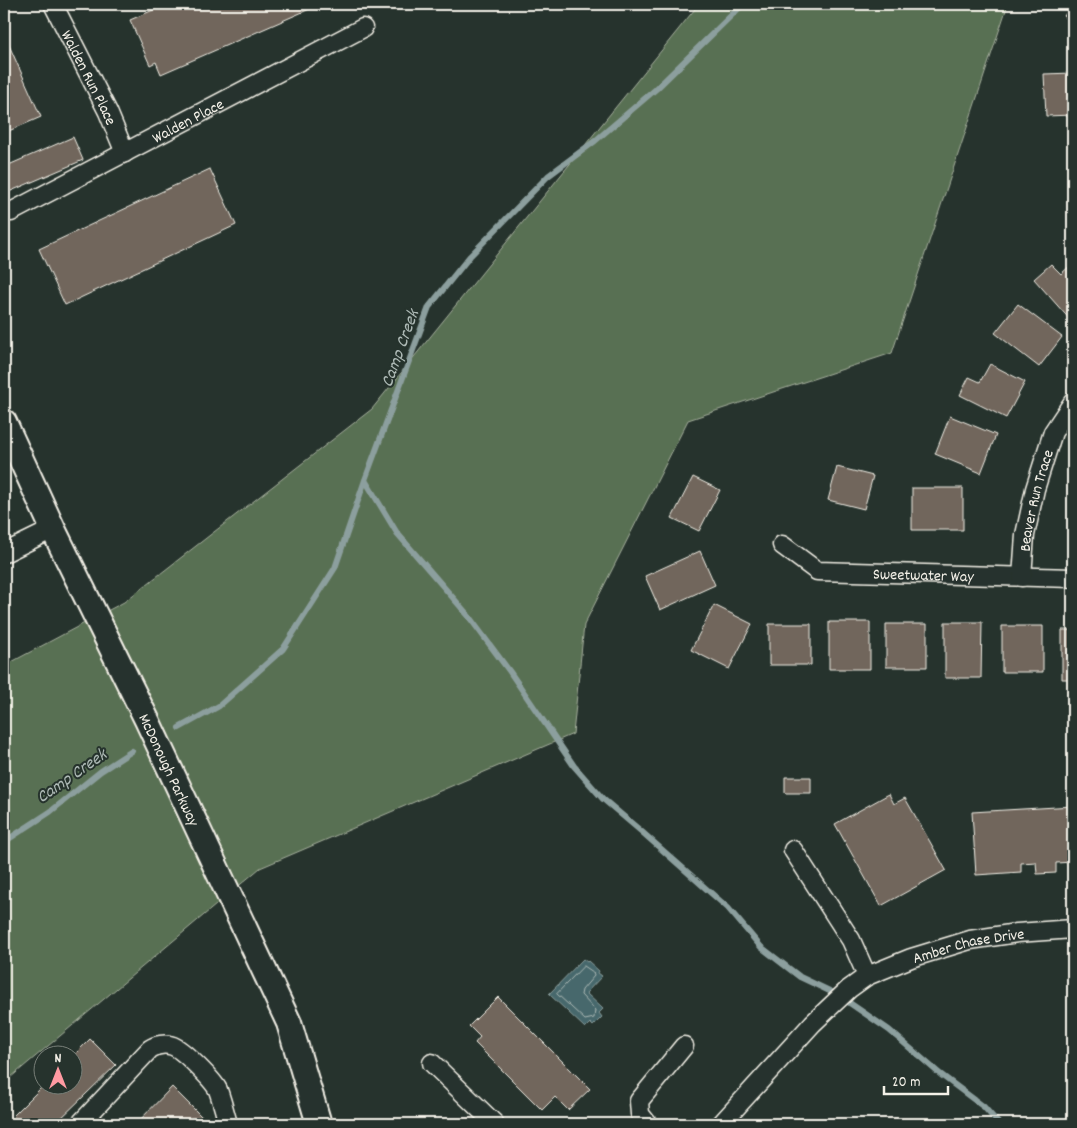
<svg xmlns="http://www.w3.org/2000/svg" width="1077" height="1128" font-family="Dekko,sans-serif">
<rect width="100%" height="100%" fill="#26332d"/>
<filter id="ink" filterUnits="userSpaceOnUse"><feTurbulence type="fractalNoise" baseFrequency=".02" numOctaves="2"/><feDisplacementMap in="SourceGraphic" scale="10" xChannelSelector="R" yChannelSelector="G"/><feConvolveMatrix kernelMatrix="1 2 1 2 8 2 1 2 1" color-interpolation-filters="sRGB"/></filter>
<g filter="url(#ink)">
<path fill="#596f53" stroke="#a6b09e" d="M 699,4 L 1008,4 L 892,353 L 688,420 L 584,625 L 573,734 L 260,868 L 4,1083 L 4,666 L 124,602 L 372,409 Z"/>
<path fill="#46686c" stroke="#8c9f9e" d="M 583,959 L 587,962 L 588,961 L 599,971 L 598,973 L 602,976 L 586,993 L 603,1009 L 599,1013 L 602,1017 L 593,1026 L 590,1023 L 585,1028 L 549,994 Z"/>
<g fill="none" stroke-linecap="round" stroke-linejoin="round">
<path stroke="#aebab6" stroke-width="1" d="M 584,966 L 593,972 L 594,976 L 582,990 L 581,995 L 595,1010 L 594,1018 L 585,1020 L 557,994 Z"/>
<path stroke="#8c9f9e" stroke-width="6" d="M 365,480 L 397,533 L 467,614 L 510,672 L 574,766 L 603,799 L 642,832 L 728,908 L 761,947 L 800,977 L 838,995 L 889,1030 L 940,1074 L 984,1107 L 999,1124
M 179,728 L 219,706 L 283,649 L 335,568 L 365,480 L 429,307 L 470,256 L 548,176 L 595,141 L 656,89 L 743,4
M 4,842 L 50,812 L 101,771 L 132,751"/>
</g>
<path fill="#71665c" stroke="#f4f1e8" d="M 167,4 L 321,4 L 161,74 L 156,62 L 150,65 L 130,20 Z
M 1073,4 L 1073,23 L 1064,16 Z
M 4,34 L 41,117 L 4,133 Z
M 1073,73 L 1073,115 L 1046,116 L 1044,74 Z
M 73,137 L 83,160 L 4,194 L 4,167 Z
M 210,169 L 236,225 L 65,305 L 39,249 Z
M 1073,263 L 1073,323 L 1034,279 L 1051,264 L 1061,274 Z
M 1018,304 L 1062,337 L 1039,367 L 995,333 Z
M 990,364 L 1025,382 L 1006,418 L 960,395 L 969,377 L 980,382 Z
M 950,416 L 996,435 L 981,473 L 935,454 Z
M 837,467 L 873,476 L 864,509 L 828,500 Z
M 693,477 L 720,490 L 699,531 L 672,518 Z
M 912,488 L 963,488 L 963,530 L 912,530 Z
M 1073,511 L 1073,528 L 1069,527 Z
M 700,551 L 715,585 L 660,610 L 645,576 Z
M 714,605 L 752,624 L 729,669 L 691,650 Z
M 829,622 L 870,622 L 870,669 L 829,669 Z
M 945,622 L 982,622 L 981,678 L 945,678 Z
M 769,624 L 811,624 L 811,665 L 769,665 Z
M 886,624 L 927,624 L 927,667 L 886,667 Z
M 1002,626 L 1043,626 L 1043,672 L 1002,672 Z
M 1062,630 L 1073,630 L 1073,679 L 1062,679 Z
M 785,777 L 811,777 L 811,793 L 785,793 Z
M 889,794 L 894,804 L 905,798 L 946,870 L 881,906 L 835,824 Z
M 1073,806 L 1073,862 L 1056,863 L 1056,873 L 1037,874 L 1036,862 L 1021,863 L 1021,872 L 976,875 L 972,812 Z
M 498,997 L 590,1089 L 568,1110 L 555,1097 L 542,1110 L 475,1043 L 480,1037 L 469,1026 Z
M 90,1039 L 116,1065 L 55,1124 L 22,1124 L 13,1116 L 43,1086 L 72,1086 L 72,1057 Z
M 172,1087 L 205,1120 L 201,1124 L 136,1124 Z"/>
<g fill="none" stroke-linecap="round" stroke-linejoin="round">
<g stroke="#f4f1e8" stroke-width="21">
<g id="street">
<path id="s1" d="M 53,4 L 108,112 L 125,153"/>
<path id="s2" d="M 11,212 L 363,28"/>
<path id="s3" d="M 782,545 L 817,571 L 1073,578"/>
<path d="M 4,553 L 53,529"/>
<path id="s4" d="M 1022,577 L 1025,535 L 1035,489 L 1053,432 L 1073,402"/>
<path d="M 793,850 L 851,940 L 867,976"/>
<path d="M 432,1063 L 495,1124"/>
<path d="M 80,1124 L 150,1049 C 156,1045 165,1043 173,1046 C 183,1050 213,1080 218,1090 C 222,1101 225,1113 228,1124"/>
<path d="M 648,1124 L 640,1114 L 639,1101 L 684,1046"/>
<path id="s5" d="M 721,1124 L 813,1023 L 849,989 L 867,976 L 911,958 L 970,940 L 1017,933 L 1073,929"/>
</g>
</g>
<g stroke="#f4f1e8" stroke-width="28">
<g id="secondary">
<path id="s6" d="M 4,422 L 53,529 L 147,720 L 289,1023 L 319,1124"/>
</g>
</g>
<use href="#street" stroke="#26332d" stroke-width="18"/>
<use href="#secondary" stroke="#26332d" stroke-width="24"/>
</g>
</g>
<g text-anchor="middle" stroke-width="4" stroke-linejoin="round" paint-order="stroke">
<g font-size="16" fill="#f4f1e8" stroke="#26332d">
<text dy="6" stroke="none"><textPath href="#s1" startOffset="82">Walden Run Place</textPath></text>
<text dy="6" stroke="none"><textPath href="#s2" startOffset="199">Walden Place</textPath></text>
<text dy="6" stroke="none"><textPath href="#s4" startOffset="78">Beaver Run Trace</textPath></text>
<text dy="6" stroke="none"><textPath href="#s3" startOffset="150">Sweetwater Way</textPath></text>
<text dy="6" stroke="none"><textPath href="#s6" startOffset="385">McDonough Parkway</textPath></text>
<text dy="6" stroke="none"><textPath href="#s5" startOffset="315">Amber Chase Drive</textPath></text>
</g>
<g font-size="18" font-style="italic" fill="#aebab6" stroke="#26332d">
<text transform="translate(399 348) rotate(-70)" y="6">Camp Creek</text>
<text transform="translate(71 775) rotate(-35)" y="6">Camp Creek</text>
</g>
</g>
<rect width="1077" height="1128" fill="none" stroke="#26332d" stroke-width="20"/>
<rect x="10" y="10" width="1057" height="1108" fill="none" stroke="#f4f1e8" stroke-width="2" filter="url(#ink)"/>
<g transform="translate(58 1070)"><circle r="24" fill="#26332d" stroke="#787f78"/>
<path d="M0-4L9 19L0 12L-9 19Z" fill="#ff9aa2"/>
<text y="-8" font-size="14" font-weight="bold" text-anchor="middle" fill="#f4f1e8">N</text>
</g>
<path d="M884 1086v8h64v-8" fill="none" stroke="#f4f1e8" stroke-width="2.5"/>
<text x="892" y="1086" font-size="15" fill="#f4f1e8" stroke="#26332d" stroke-width="4" paint-order="stroke">20 m</text>
</svg>
